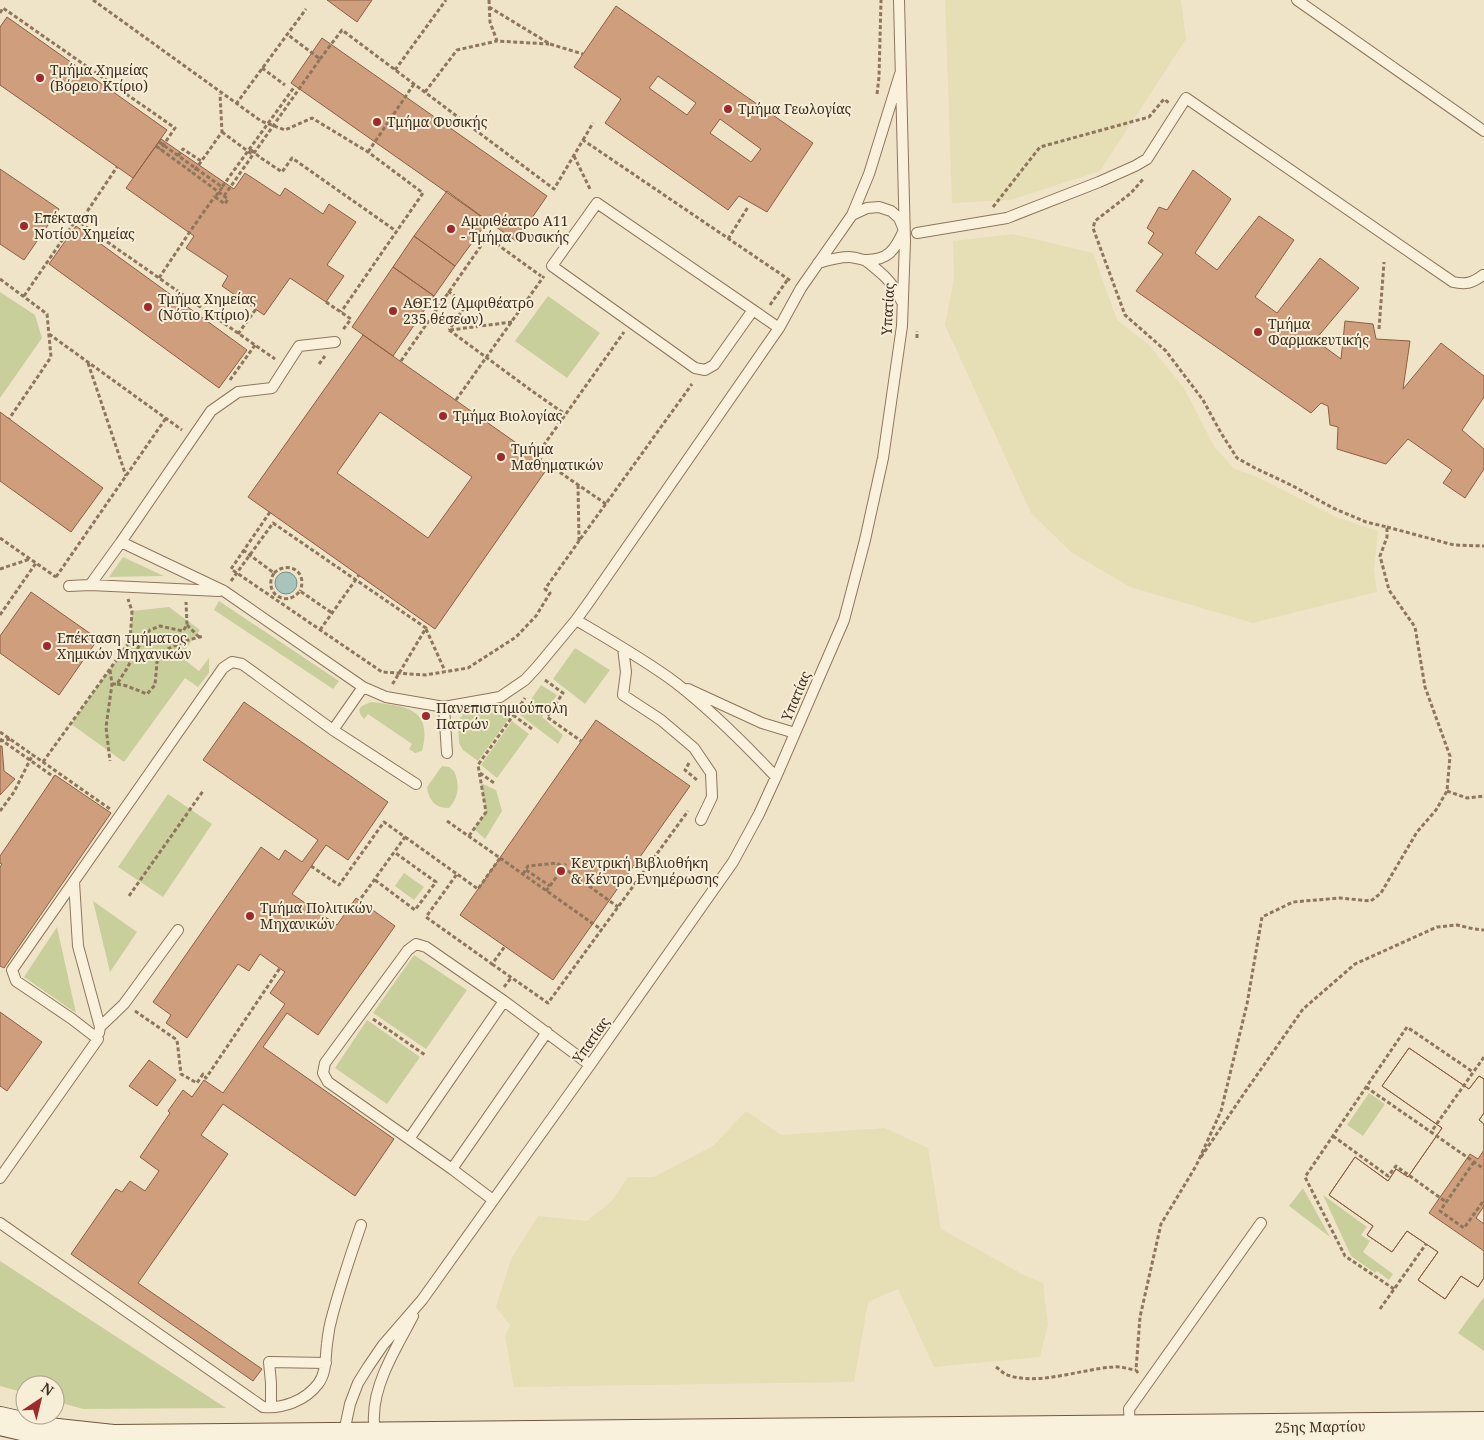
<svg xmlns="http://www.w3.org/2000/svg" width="1484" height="1440" font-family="'Noto Serif',serif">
<rect width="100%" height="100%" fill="#f0e4c8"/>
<path fill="#e6deb5" d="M 945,0 L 1181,0 L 1186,39 L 1100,171 L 1011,200 L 952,203 Z
M 1013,234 L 1093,253 L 1117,320 L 1149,345 L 1184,388 L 1214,446 L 1233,468 L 1257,477 L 1336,517 L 1378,531 L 1374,569 L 1377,592 L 1253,623 L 1130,587 L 1071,552 L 1031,513 L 945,325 L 954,278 L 953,241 Z
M 746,1111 L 781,1135 L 885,1128 L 928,1148 L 941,1229 L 1022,1274 L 1043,1283 L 1048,1325 L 1040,1357 L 934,1367 L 898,1289 L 868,1302 L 854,1382 L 514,1387 L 505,1336 L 510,1325 L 496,1307 L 511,1259 L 538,1216 L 587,1221 L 611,1202 L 628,1177 L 654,1177 L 713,1146 Z"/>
<path fill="#c9cf9b" d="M 0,292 L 35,315 L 42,338 L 0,398 Z
M 548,296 L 600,333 L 567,378 L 515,341 Z
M 123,557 L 164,576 L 109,577 Z
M 219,601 L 339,681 L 333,689 L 214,610 Z
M 169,607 L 200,630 L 180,656 L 199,671 L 209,658 L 209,673 L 198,687 L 185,678 L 124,762 L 71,724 L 130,641 L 132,611 Z
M 575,648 L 610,670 L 585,704 L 553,679 Z
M 541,685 L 557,695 L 542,717 L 563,735 L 558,744 L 520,715 Z
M 371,702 C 406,706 433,708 422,751 L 415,753 L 409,749 L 412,744 L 368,714 L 364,719 C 355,709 360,706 371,702 Z
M 491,705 L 509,718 L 478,761 L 463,750 L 459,743 L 458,722 L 466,709 Z
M 512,721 L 529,734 L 497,778 L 481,765 Z
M 442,766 L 449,767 L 454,771 C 460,784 459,797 449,808 C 435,808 429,801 427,787 Z
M 481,783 L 496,790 L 502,811 L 485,839 L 474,829 L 486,812 Z
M 168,794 L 212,824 L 163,897 L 118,867 Z
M 404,873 L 424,887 L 414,900 L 395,886 Z
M 93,901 L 137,932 L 110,972 Z
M 57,927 L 76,1013 L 24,977 Z
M 414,955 L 467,990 L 426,1049 L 373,1013 Z
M 367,1020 L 420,1057 L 387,1104 L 335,1068 Z
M 1369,1093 L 1385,1104 L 1363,1136 L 1347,1125 Z
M 1303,1188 L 1330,1237 L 1289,1206 Z
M 1323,1195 L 1367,1227 L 1361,1235 L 1370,1241 L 1363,1252 L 1393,1274 L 1389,1280 L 1377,1271 L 1375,1273 L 1351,1256 Z
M 0,1261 L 226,1408 L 83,1409 L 55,1401 L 55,1385 L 25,1385 L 25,1393 L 0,1386 Z
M 1484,1297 L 1484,1351 L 1458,1333 Z"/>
<path fill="#a9c4bc" stroke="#6f938a" d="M275 583a11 11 0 1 1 22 0a11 11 0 1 1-22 0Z"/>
<path fill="#cf9f7d" stroke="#8d5f41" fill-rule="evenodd" d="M 327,0 L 372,0 L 357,22 Z
M 616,6 L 813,143 L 767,212 L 739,196 L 728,210 L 605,123 L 621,99 L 574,67 ZM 658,76 L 696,103 L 687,115 L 649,88 ZM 720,119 L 761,149 L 751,162 L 710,133 Z
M 7,17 L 167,130 L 133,178 L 0,85 L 0,27 Z
M 322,38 L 547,196 L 516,241 L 291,83 Z
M 161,139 L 234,189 L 245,173 L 280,196 L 285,188 L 323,214 L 329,204 L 356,222 L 327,265 L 344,276 L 326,302 L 290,278 L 264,315 L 222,286 L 228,276 L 186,248 L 194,236 L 126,188 Z
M 0,169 L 59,209 L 24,260 L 0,244 Z
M 1193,170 L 1231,199 L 1195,253 L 1217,270 L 1259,216 L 1294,240 L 1255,297 L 1277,313 L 1320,258 L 1359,288 L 1315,340 L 1341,359 L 1345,321 L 1373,324 L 1376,339 L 1410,341 L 1403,389 L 1441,343 L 1484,376 L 1484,397 L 1462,430 L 1484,449 L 1484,469 L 1465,498 L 1443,483 L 1452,470 L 1408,439 L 1386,464 L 1337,449 L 1338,427 L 1330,425 L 1328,406 L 1321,403 L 1311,413 L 1136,291 L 1163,254 L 1148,243 L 1154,233 L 1147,228 L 1159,207 L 1167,210 Z
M 447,191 L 488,221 L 455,266 L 414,236 Z
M 76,226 L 247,350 L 219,388 L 49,264 Z
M 414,236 L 455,266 L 434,296 L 393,267 Z
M 393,267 L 434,296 L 393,356 L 352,327 Z
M 363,335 L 549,466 L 435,629 L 248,497 ZM 380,412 L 472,477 L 428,538 L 337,473 Z
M 0,412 L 103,488 L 71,532 L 0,481 Z
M 31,592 L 98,639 L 59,695 L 0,653 L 0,636 Z
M 244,702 L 388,802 L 348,860 L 326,845 L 292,894 L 337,925 L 356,898 L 395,926 L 318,1035 L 287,1013 L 263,1047 L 394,1139 L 355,1196 L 223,1104 L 201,1135 L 228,1154 L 138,1283 L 262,1369 L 253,1381 L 71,1254 L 116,1189 L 122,1192 L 130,1181 L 145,1191 L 159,1171 L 140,1157 L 170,1113 L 168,1111 L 183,1090 L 192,1097 L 204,1080 L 223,1093 L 285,1004 L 270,993 L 285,972 L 260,954 L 249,971 L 238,964 L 187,1038 L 166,1023 L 171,1015 L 153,1002 L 261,847 L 279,860 L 285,850 L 302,862 L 318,840 L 203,760 Z
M 596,720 L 690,786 L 553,980 L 460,915 Z
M 0,746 L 2,746 L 4,771 L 15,779 L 0,795 Z
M 55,775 L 111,813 L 4,968 L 0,966 L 0,867 L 2,864 L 0,863 L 0,856 Z
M 0,1012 L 42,1042 L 7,1091 L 0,1086 Z
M 1409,1048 L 1469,1089 L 1479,1076 L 1484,1079 L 1484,1113 L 1479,1120 L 1484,1124 L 1484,1150 L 1478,1159 L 1470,1154 L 1429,1213 L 1484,1251 L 1484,1278 L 1478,1287 L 1461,1276 L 1445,1299 L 1418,1280 L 1438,1252 L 1407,1231 L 1392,1252 L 1367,1235 L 1373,1226 L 1329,1195 L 1355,1157 L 1388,1181 L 1396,1169 L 1408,1177 L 1442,1128 L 1382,1086 Z
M 1409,1048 L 1469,1089 L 1479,1076 L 1484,1079 L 1484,1113 L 1479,1120 L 1484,1124 L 1484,1278 L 1478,1287 L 1461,1276 L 1445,1299 L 1418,1280 L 1438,1252 L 1407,1231 L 1392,1252 L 1367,1235 L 1373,1226 L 1329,1195 L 1355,1157 L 1388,1181 L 1396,1169 L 1408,1177 L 1442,1128 L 1382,1086 Z
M 149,1060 L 176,1080 L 157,1106 L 129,1086 Z
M 1484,1206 L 1484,1224 L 1476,1218 Z"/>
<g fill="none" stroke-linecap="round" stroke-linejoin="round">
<g stroke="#8d765c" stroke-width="12">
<path id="lane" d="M 1297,0 L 1484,131
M 917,233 L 1007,218 L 1099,182 L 1135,166 L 1147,159 L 1186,98 L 1453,282 C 1466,285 1472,283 1483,275
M 865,260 C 883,274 892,281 902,302
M 818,263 C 828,260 838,257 849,257 C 854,257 859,259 864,260 C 888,261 895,250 904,230 L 899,218 L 891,211 L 879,207 L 867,208 L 852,215
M 753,310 L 714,365 L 705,370 L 695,368 L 552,266 L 597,203 L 753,310 L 779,328
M 121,542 L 211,411 L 238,392 L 272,388 L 299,346 L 335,342
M 90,585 L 219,591
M 69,586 L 90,585 L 121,542 L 224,591 L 363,687
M 576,620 C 610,640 645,660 676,683 C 712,711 745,744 776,777
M 623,648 L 626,672 L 623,695 L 661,720 L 694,748 L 711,773 L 712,797 L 701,820
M 688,689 L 762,723 L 795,733
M 444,707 L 447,753
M 333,730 L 416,784
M 74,882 L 78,946 L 100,1027
M 99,1033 L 100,1027 L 124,1004 L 178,930
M 409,1139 L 504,1001
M 452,1169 L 328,1082 L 323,1073 L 325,1063 L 408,950 L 416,944 L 426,947 L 504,1001 L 590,1065
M 0,1178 L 98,1039 L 72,1019 L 16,981 L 12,970 L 223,668 L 232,662 L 242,664 L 333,730 L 363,687 L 386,697 L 444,707 L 500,697 L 525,680 L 537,667 L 576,620 L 589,602 L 779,328 L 801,288 L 852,215 L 869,174 L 900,74
M 493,1200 L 452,1169 L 547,1032
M 0,1223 L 263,1407 C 282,1409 305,1401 318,1384 C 327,1372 325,1358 327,1344 C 328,1334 330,1323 333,1313 C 341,1284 351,1254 361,1225
M 271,1407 L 271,1383 L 269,1362 L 326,1363
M 1130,1427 L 1129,1409 L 1261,1223
M 376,1435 C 375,1429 373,1422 374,1416 C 374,1382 398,1345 413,1316
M 343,1437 L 350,1404 L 358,1383 L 368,1367 L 383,1345 L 422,1300 L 590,1065 L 733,862 L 759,814 L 776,777 L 844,620 L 865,540 L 883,458 L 902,326 L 905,241 L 899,0"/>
</g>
<g stroke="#6f573f" stroke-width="30">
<path id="secondary" d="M 0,1421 L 48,1432 L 113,1439 L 1484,1426"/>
</g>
<path stroke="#8d765c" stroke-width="3" stroke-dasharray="4 2.5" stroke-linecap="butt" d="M 93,0 L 261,121 L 285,130 L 312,118 L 368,152 L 423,193 L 341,312
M 489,0 L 490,22 L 497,41 L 549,44
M 489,7 L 550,44 L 583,54
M 0,13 L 3,8 L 175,128 L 160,150
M 320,59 L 342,30 L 554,189 L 583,140 L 791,281
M 262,68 L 285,85
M 395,70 L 446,0
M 425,92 L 457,50 L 497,41
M 877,94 L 879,77 L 881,0
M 236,104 L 306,9
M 222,132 L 253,155
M 583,140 L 593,123
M 156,146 L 193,173
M 250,149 L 251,150
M 368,152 L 414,84
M 178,156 L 183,149 L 201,161
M 574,156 L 591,191
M 261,158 L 282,172 L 292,158 L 396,231
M 221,189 L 222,187
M 224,196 L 320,59 L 287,34
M 215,197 L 225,204 L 228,199 L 193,173 L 222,132 L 220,94
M 993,207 L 1040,147 L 1149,117 L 1164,99 L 1169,103
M 80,222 L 117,167
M 728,239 L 748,207
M 159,278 L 189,233 L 215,196
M 0,279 L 47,314 L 51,357 L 9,419
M 448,291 L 466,305 L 449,330
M 24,296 L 76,220 L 275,359
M 326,302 L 351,319 L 342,331
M 770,305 L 788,279
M 1379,329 L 1384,262
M 449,330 L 532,391 L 565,414
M 450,330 L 512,322
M 49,334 L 182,430
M 238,334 L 256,309
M 917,338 L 917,331
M 401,361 L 487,237 L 541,276
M 88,363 L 126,476
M 319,364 L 325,356
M 230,380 L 255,345
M 456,400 L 544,276
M 578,485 L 579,541 L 692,384
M 606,504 L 536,456 L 624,332
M 270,512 L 231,569 L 382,672 L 425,675 L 468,668 L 516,637 L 536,616 L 550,593 L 545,589 L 579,541
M 1387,527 L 1454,545 L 1484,546
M 0,538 L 56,577
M 243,550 L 274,573 C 262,592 286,609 300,591 L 332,613
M 0,569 L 30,559
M 274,573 C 289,560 308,572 300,591
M 56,577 L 166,418
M 231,581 L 273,523 L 426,628 L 392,685
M 0,615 L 36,563
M 187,625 L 199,637
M 426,629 L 445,671
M 320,630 L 359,575
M 110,670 L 112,684 L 106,727 L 110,761
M 545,680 L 563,693 L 547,717 L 581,741
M 112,684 L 117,684 L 126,670 L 144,637 L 150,630 L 160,626 L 183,631 L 187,625 L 186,602
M 117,684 L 127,686 L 147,694 L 155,685 L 157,662 L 163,651 L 188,640 L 204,636
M 517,710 L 525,698
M 513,715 L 532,729
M 0,732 L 110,809
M 0,741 L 10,739
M 43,762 L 130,641 L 132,611 L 128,599
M 689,763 L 685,770 L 697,780
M 480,773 L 494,783
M 1447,791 L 1467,798 L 1484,796
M 0,811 L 14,792 L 33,754
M 447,821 L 500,858 L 478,889 L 457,874
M 469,836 L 486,812 L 478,765 L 517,710 L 512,706
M 405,837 L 457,874 L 426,917 L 492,964 L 505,946
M 500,858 L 602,930
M 311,866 L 339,885 L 384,822 L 405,837 L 359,901
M 526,870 L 550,886
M 523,874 L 528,866 L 557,863 L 618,907
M 375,880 L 415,910 L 436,882 L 394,852
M 546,891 L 566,864
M 129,896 L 203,791
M 492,964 L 548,1003 L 688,811
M 504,987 L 511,978
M 135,1011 L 177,1040 L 181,1074 L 197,1083 L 203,1074 L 206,1078 L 280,968
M 373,1019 L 425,1055
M 1484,1057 L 1431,1132 L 1484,1169
M 1366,1087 L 1431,1132
M 1333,1136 L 1388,1176 L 1396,1166 L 1446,1202
M 1201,1157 L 1243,1095 L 1303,1009 L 1355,964 L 1437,927 L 1457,925 L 1474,929 L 1484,930
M 1474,1162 L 1440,1211 L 1464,1228 L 1484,1200
M 1394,1289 L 1345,1256 L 1305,1177 L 1407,1027 L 1473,1072
M 1380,1309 L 1426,1244
M 996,1367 C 999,1369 1002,1372 1005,1374 C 1035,1387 1081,1369 1113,1367 C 1120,1366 1128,1369 1136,1370
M 1138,1373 L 1136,1370 L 1140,1317 L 1161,1224 L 1196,1166 L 1221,1111 L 1247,1004 L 1262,917 L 1293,902 L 1340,898 L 1371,901 L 1381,893 L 1417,832 L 1436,810 L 1447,791 L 1450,756 L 1425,687 L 1415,627 L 1389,590 L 1380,556 L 1387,537 L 1387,527 L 1366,522 L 1333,508 L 1293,486 L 1255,468 L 1237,458 L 1221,433 L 1203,400 L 1166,351 L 1125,315 L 1093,228 L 1095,221 L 1131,193 L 1144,178"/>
<use href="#lane" stroke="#faf1dc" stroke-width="10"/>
<use href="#secondary" stroke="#faf1dc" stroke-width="28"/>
<path stroke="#8d765c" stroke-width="3" stroke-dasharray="4 2.5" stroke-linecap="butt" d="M 159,142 L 222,187 L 295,86
M 251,150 L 261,158
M 216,196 L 221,189
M 0,739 L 54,777"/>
</g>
<g fill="#9e2a2b" stroke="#f7eed8" stroke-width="2">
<circle cx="40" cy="78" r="5"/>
<circle cx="728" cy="109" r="5"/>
<circle cx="377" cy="122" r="5"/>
<circle cx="24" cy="226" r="5"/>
<circle cx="451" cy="229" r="5"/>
<circle cx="148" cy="307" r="5"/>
<circle cx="393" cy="311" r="5"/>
<circle cx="1258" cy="332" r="5"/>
<circle cx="443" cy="416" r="5"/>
<circle cx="501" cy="457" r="5"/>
<circle cx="47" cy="646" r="5"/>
<circle cx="426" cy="716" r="5"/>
<circle cx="561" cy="871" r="5"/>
<circle cx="250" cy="916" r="5"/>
</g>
<g text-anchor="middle" stroke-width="4" stroke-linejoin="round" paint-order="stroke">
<g font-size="14" fill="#3d2e20" stroke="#f7eed8" text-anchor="start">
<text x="50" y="75">Τμήμα Xημείας<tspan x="50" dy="16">(Βόρειο Κτίριο)</tspan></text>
<text x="738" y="114">Τμήμα Γεωλογίας</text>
<text x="387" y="127">Τμήμα Φυσικής</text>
<text x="34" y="223">Επέκταση<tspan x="34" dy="16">Νοτίου Χημείας</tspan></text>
<text x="461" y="226">Αμφιθέατρο Α11<tspan x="461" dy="16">- Τμήμα Φυσικής</tspan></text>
<text x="158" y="304">Τμήμα Χημείας<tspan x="158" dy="16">(Νότιο Κτίριο)</tspan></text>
<text x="403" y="308">ΑΘΕ12 (Αμφιθέατρο<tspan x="403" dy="16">235 θέσεων)</tspan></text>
<text x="1268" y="329">Τμήμα<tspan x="1268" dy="16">Φαρμακευτικής</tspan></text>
<text x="453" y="421">Τμήμα Βιολογίας</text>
<text x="511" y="454">Τμήμα<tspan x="511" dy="16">Μαθηματικών</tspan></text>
<text x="57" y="643">Επέκταση τμήματος<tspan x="57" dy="16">Χημικών Μηχανικών</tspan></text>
<text x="436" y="713">Πανεπιστημιούπολη<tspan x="436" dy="16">Πατρών</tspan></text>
<text x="571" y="868">Κεντρική Βιβλιοθήκη<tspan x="571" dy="16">&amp; Κέντρο Ενημέρωσης</tspan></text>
<text x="260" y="913">Τμήμα Πολιτικών<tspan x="260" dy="16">Μηχανικών</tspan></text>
</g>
<g font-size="14" fill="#3d2e20" stroke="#f7eed8">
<text transform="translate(888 309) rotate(-87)" y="5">Υπατίας</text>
<text transform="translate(796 696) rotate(-67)" y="5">Υπατίας</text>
<text transform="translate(591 1040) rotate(-55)" y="5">Υπατίας</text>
<text transform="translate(1320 1427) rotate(-1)" y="5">25ης Μαρτίου</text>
</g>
</g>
<g transform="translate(40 1400) rotate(35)"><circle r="24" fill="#f7eed8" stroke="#ada18e"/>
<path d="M0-4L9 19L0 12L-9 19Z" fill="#9e2a2b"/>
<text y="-8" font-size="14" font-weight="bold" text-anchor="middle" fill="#3d2e20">N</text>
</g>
</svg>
